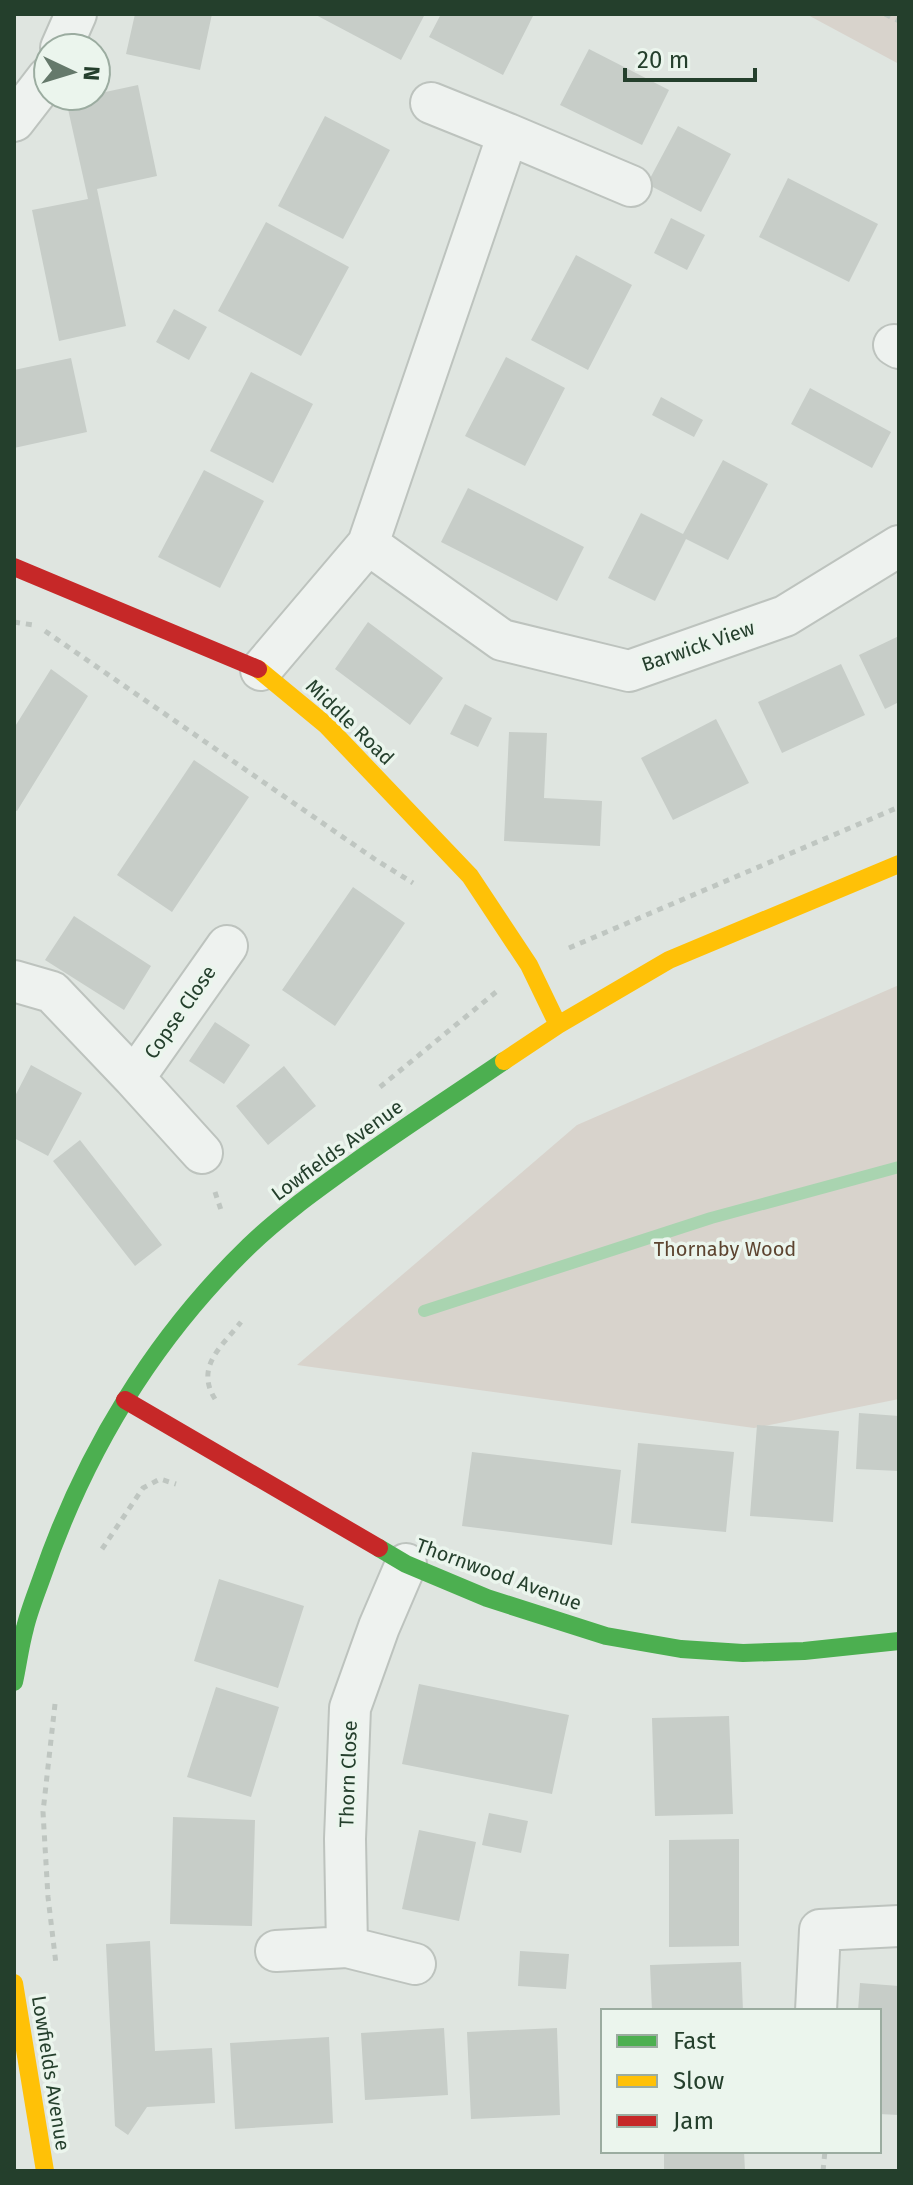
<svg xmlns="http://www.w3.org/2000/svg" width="913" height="2185" font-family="'Fira Sans',sans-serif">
<rect width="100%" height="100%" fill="#dfe5e0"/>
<path fill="#d8d3cc" d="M 806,14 L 899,14 L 899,64 Z
M 899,985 L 899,1399 L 754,1428 L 297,1365 L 577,1125 Z"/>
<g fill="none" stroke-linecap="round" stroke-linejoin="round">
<path stroke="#a9d4b0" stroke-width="12" d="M 424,1311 L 711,1218 L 899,1167"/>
</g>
<path fill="#c7cdc8" d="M 135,14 L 212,14 L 200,70 L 126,54 Z
M 314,14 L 425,14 L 401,60 Z
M 441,14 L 530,14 L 533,16 L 503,75 L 429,37 Z
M 589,49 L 669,90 L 642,145 L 560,105 Z
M 138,85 L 157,176 L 97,189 L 126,326 L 59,341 L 32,210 L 88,199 L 66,100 L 96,96 L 96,94 Z
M 325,116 L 390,150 L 343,239 L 278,206 Z
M 678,126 L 731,154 L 701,212 L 647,184 Z
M 788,178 L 878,224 L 849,282 L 759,237 Z
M 671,218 L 705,235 L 687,270 L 654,253 Z
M 266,222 L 349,267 L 301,356 L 218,311 Z
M 576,255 L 632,285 L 588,370 L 531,340 Z
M 174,309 L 207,327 L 189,360 L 156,342 Z
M 506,357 L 565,388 L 525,466 L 465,436 Z
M 71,358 L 87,432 L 14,448 L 14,370 Z
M 251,372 L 313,404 L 273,483 L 210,451 Z
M 810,388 L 891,432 L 872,468 L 791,424 Z
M 661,397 L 703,420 L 694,437 L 652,415 Z
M 723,460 L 768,484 L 728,560 L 686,539 L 655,601 L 608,578 L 641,513 L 683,534 Z
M 204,470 L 264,501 L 220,588 L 158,557 Z
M 468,488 L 584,547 L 557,601 L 441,542 Z
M 368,622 L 443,678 L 410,725 L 335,669 Z
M 899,636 L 899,702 L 885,709 L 859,655 Z
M 841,664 L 865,715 L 782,753 L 758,702 Z
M 51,669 L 88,696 L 17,811 L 14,810 L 14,728 Z
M 465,704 L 492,718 L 478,747 L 450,734 Z
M 716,719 L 749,783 L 673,820 L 641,758 Z
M 509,732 L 547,733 L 544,798 L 602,801 L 600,846 L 504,841 Z
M 194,760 L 249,797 L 172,912 L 117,875 Z
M 353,887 L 405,923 L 335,1026 L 282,990 Z
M 74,916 L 151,966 L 124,1010 L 45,960 Z
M 215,1022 L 250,1045 L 224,1084 L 189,1061 Z
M 31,1065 L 82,1093 L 48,1156 L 14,1138 L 14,1098 Z
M 284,1066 L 316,1106 L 268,1145 L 236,1106 Z
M 80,1140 L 162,1245 L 135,1266 L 53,1161 Z
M 859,1413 L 899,1416 L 899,1471 L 856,1469 Z
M 757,1425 L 839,1431 L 833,1522 L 750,1516 Z
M 638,1443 L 734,1452 L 726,1532 L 631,1523 Z
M 472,1452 L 621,1470 L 612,1545 L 462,1526 Z
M 219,1579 L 304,1606 L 278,1688 L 194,1661 Z
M 419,1684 L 569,1715 L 552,1794 L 402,1764 Z
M 216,1687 L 279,1707 L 251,1797 L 187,1777 Z
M 729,1716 L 733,1814 L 655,1816 L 652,1718 Z
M 489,1813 L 528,1821 L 521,1853 L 482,1845 Z
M 173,1817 L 255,1820 L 252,1926 L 170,1924 Z
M 419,1830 L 476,1842 L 459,1921 L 402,1909 Z
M 739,1839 L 739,1946 L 669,1947 L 669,1840 Z
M 150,1941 L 155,2051 L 212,2048 L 215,2103 L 147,2107 L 128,2135 L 115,2126 L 106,1944 Z
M 520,1951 L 569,1954 L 566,1989 L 518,1986 Z
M 741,1962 L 743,2011 L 652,2011 L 650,1965 Z
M 860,1983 L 899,1986 L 899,2115 L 879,2114 L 879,2011 L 858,2011 Z
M 444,2028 L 448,2095 L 365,2100 L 361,2033 Z
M 557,2028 L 560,2115 L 471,2119 L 467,2032 Z
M 329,2037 L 333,2123 L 235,2129 L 230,2043 Z
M 664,2151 L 744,2151 L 745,2171 L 664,2171 Z"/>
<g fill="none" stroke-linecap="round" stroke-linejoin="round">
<g stroke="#bdc3be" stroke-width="44">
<path id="street" d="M 61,48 L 76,14
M 431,103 L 508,134
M 14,121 L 48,77
M 894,345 L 899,348
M 368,544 L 502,640 L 629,671 L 785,616 L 899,546
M 261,670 L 368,544 L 508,134 L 631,186
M 14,981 L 52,992 L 134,1078 L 227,946
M 134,1078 L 202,1153
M 347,1947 L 415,1964
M 276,1951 L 347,1947 L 345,1839 L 350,1708 L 379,1627 L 406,1564
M 816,2011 L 820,1930 L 899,1926"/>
</g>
<path stroke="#bfc6c1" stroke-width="5" stroke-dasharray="6 6" stroke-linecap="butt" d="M 885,14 L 899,21
M 14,622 L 33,625
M 45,631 L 376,860 L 413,883
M 569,948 L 899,807
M 380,1087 L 496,992
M 215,1192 L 222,1213
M 215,1399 C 195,1367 221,1347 241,1322
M 102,1549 L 143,1488 L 160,1479 L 176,1484
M 55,1704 L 43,1812 L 48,1897 L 56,1964
M 823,2171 L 825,2151"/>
<use href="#street" stroke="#eef2ef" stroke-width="40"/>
<path stroke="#4caf50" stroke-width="18" d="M 379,1548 L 406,1564 L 487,1598 L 606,1636 L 681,1649 L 743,1653 L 804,1651 L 899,1641
M 14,1682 C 18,1664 20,1646 25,1628 C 29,1611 36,1594 42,1577 C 85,1452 154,1338 249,1246 C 281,1215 318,1189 354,1163 C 403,1128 454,1095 504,1061"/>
<path stroke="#ffc107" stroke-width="18" d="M 258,669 L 326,725 L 470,876 L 529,965 L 558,1025
M 504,1061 L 558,1025 L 669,960 L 899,864
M 14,1983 L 45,2171"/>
<path stroke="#c62828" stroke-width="18" d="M 14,567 L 258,669
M 125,1400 L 379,1548"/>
</g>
<g text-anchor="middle" stroke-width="7" stroke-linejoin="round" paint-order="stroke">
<g font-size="20" fill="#243f2c" stroke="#ebf5ed">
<text transform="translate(698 646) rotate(-19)" y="7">Barwick View</text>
<text transform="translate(350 722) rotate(44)" y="7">Middle Road</text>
<text transform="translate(180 1012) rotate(-55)" y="7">Copse Close</text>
<text transform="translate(337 1150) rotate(-36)" y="7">Lowfields Avenue</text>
<text transform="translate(499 1574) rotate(20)" y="7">Thornwood Avenue</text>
<text transform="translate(348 1774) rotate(-88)" y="7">Thorn Close</text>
<text transform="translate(51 2073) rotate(81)" y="7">Lowfields Avenue</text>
</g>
<g font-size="20" fill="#5d4430" stroke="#ebf5ed">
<text x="725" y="1256">Thornaby Wood</text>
</g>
</g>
<rect width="913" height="2185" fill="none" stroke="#243f2c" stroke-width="32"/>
<rect x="601" y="2009" width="280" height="144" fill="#ebf5ed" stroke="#9baca0" stroke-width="2"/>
<rect x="617" y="2035" width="40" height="12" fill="#4caf50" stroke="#9baca0" stroke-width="2"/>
<text x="673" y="2049" font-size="24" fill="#243f2c">Fast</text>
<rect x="617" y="2075" width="40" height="12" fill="#ffc107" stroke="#9baca0" stroke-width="2"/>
<text x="673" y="2089" font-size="24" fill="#243f2c">Slow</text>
<rect x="617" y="2115" width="40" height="12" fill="#c62828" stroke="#9baca0" stroke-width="2"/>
<text x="673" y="2129" font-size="24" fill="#243f2c">Jam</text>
<g transform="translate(72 72) rotate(94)"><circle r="38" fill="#ebf5ed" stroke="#9baca0" stroke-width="2"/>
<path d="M0-6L14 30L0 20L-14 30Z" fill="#65796b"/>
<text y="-12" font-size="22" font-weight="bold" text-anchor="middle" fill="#243f2c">N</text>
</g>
<path d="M625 68v12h130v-12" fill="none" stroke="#243f2c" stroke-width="4"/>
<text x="637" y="68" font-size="24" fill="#243f2c" stroke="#ebf5ed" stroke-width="6" paint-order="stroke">20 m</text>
</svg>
